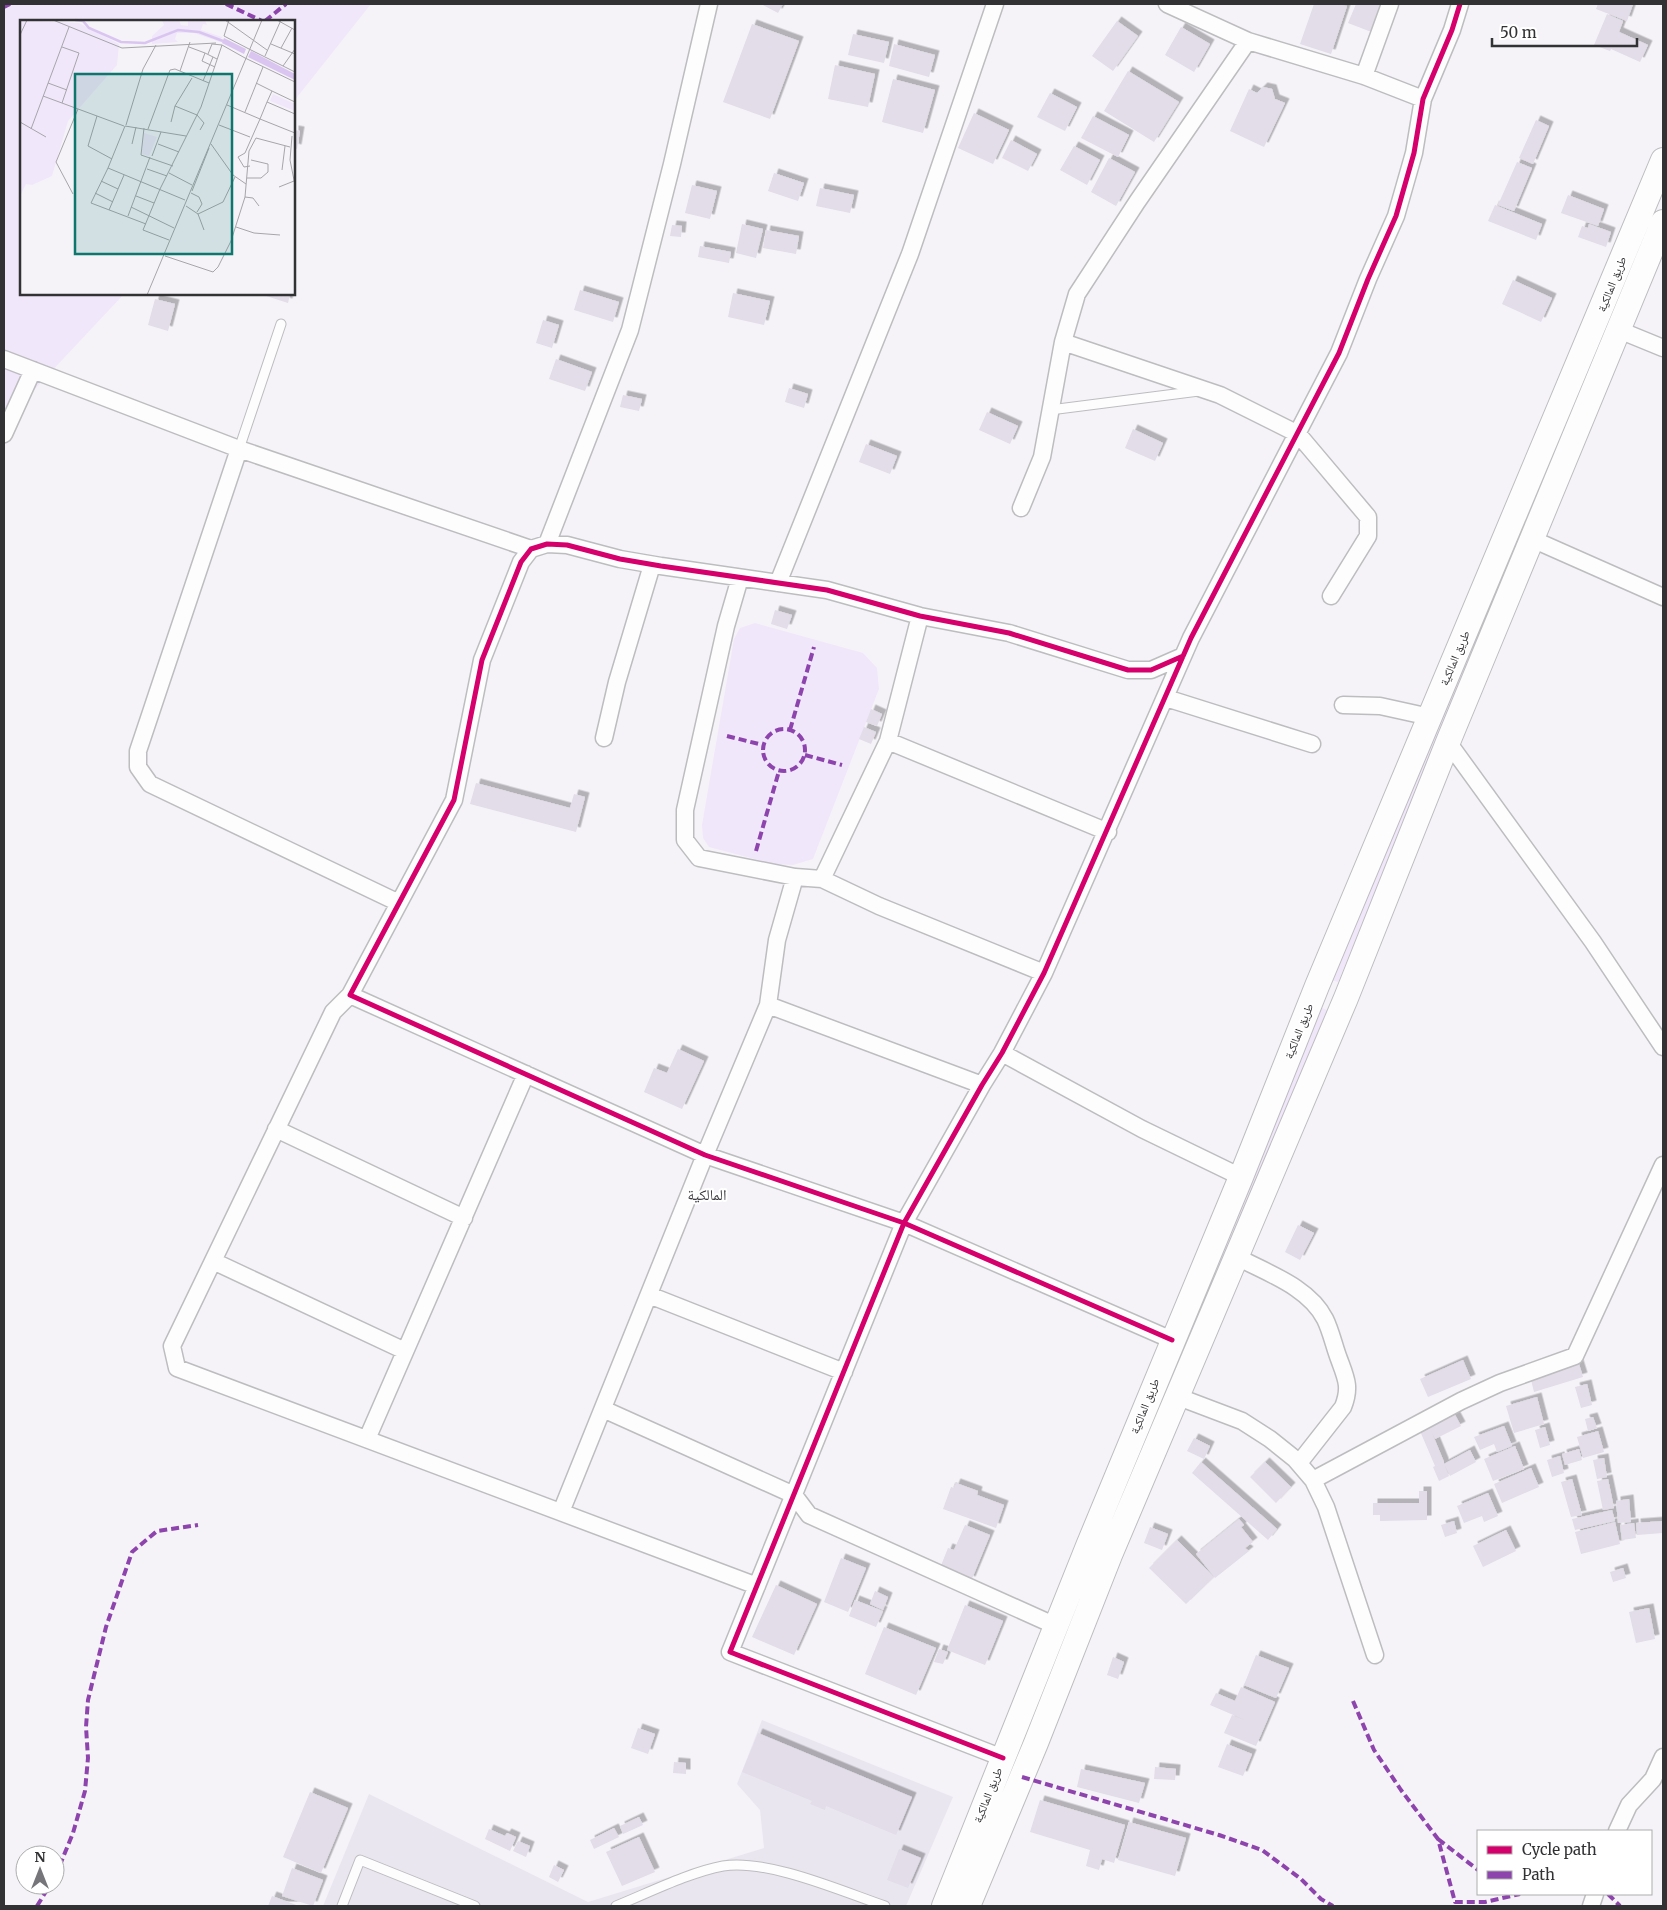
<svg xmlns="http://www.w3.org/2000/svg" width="1667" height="1910" font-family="Merriweather,'Noto Naskh Arabic',serif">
<defs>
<filter id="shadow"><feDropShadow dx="4.5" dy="-4.5" stdDeviation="0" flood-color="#0004"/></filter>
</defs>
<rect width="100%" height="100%" fill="#f5f3f8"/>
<path fill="#eae6f0" d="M 762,1720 L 953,1797 L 906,1906 L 323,1906 L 369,1794 L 588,1902 L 764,1848 L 760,1810 L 737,1784 Z"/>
<path fill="#f0e7fa" d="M 4,4 L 371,4 L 294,101 L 294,21 L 21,21 L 21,294 L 124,294 L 4,422 Z
M 1527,509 L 1533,511 L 1338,982 L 1331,980 Z
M 755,623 L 863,653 L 877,668 L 879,689 L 813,859 L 793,865 L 773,864 L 709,847 L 703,838 L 702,825 L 734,639 L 740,628 Z
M 1320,1007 L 1327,1010 L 1117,1522 L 1109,1518 Z"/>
<path fill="#e2dde8" filter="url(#shadow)" d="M 761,4 L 783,4 L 778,13 Z
M 1314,4 L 1339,4 L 1347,6 L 1331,54 L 1300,44 Z
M 1356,4 L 1385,4 L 1374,33 L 1348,23 Z
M 1598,4 L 1633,4 L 1627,21 L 1596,9 Z
M 1607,14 L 1623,21 L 1619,32 L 1648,45 L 1640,62 L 1611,49 L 1610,51 L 1594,45 Z
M 1117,21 L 1138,36 L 1113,71 L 1092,56 Z
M 752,24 L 799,41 L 770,119 L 723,102 Z
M 1181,27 L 1210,44 L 1194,72 L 1165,55 Z
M 853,34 L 889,42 L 884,63 L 848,55 Z
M 894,44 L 935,55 L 929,77 L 889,66 Z
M 835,65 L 875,74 L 868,107 L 828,99 Z
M 1128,71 L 1179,102 L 1154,142 L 1104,111 Z
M 893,79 L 935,90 L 923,133 L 882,122 Z
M 1263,87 L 1272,89 L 1275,99 L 1285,103 L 1264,147 L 1230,131 L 1249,89 L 1257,93 Z
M 1050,93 L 1077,107 L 1065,131 L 1037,117 Z
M 974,113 L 1009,130 L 993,164 L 958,148 Z
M 1093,116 L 1129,135 L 1118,157 L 1081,138 Z
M 1536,120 L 1549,126 L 1533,164 L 1519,158 Z
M 294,130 L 300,131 L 297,149 L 294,148 Z
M 1011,140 L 1037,154 L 1028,171 L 1002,158 Z
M 1074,146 L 1100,160 L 1087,185 L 1060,170 Z
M 1109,158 L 1135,172 L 1116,206 L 1091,192 Z
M 1517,162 L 1532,168 L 1514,211 L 1498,205 Z
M 774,173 L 804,183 L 798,201 L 768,191 Z
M 692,185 L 717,191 L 710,219 L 685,213 Z
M 820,188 L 854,195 L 850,213 L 816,206 Z
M 1568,195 L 1604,209 L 1598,226 L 1561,213 Z
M 1495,205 L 1542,224 L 1536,240 L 1488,221 Z
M 742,224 L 763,229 L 756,258 L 736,253 Z
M 1589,224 L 1611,232 L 1606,247 L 1578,237 L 1582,226 L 1588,228 Z
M 672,225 L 682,226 L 681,237 L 670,236 Z
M 766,230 L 799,236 L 796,254 L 763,248 Z
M 700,246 L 731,252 L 729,263 L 698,257 Z
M 1513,280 L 1552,298 L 1541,322 L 1502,304 Z
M 580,290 L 619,302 L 613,322 L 574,310 Z
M 733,293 L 770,301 L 764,325 L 728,317 Z
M 260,294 L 290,294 L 288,303 Z
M 155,299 L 175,304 L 168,331 L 148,325 Z
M 543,320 L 559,325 L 552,348 L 536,343 Z
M 556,359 L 592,372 L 585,391 L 549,379 Z
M 789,388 L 808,394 L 804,408 L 785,402 Z
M 623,395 L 642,399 L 639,411 L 620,407 Z
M 987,412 L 1018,426 L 1010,444 L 979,430 Z
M 1133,429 L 1163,443 L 1155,461 L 1125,448 Z
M 866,444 L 897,456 L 890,474 L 859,462 Z
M 775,610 L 792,615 L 787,629 L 771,624 Z
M 871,709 L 882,714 L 877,726 L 866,722 Z
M 864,727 L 876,732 L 871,744 L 859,739 Z
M 476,783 L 570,808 L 574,794 L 585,797 L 576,832 L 470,804 Z
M 678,1049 L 704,1061 L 682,1109 L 644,1092 L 654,1068 L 667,1073 Z
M 1298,1225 L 1314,1233 L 1300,1260 L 1285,1252 Z
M 1463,1360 L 1471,1379 L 1428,1397 L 1420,1379 Z
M 1578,1361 L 1583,1377 L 1534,1392 L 1530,1376 Z
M 1587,1384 L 1592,1405 L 1581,1408 L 1575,1387 Z
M 1537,1397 L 1544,1424 L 1514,1433 L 1506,1406 Z
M 1454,1413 L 1461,1426 L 1435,1439 L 1432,1433 L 1444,1462 L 1444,1464 L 1470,1450 L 1476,1462 L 1450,1476 L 1445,1466 L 1449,1476 L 1439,1481 L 1433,1467 L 1435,1466 L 1420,1431 Z
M 1593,1417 L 1597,1428 L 1588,1431 L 1585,1419 Z
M 1504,1426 L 1512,1446 L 1497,1452 L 1494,1444 L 1480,1450 L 1474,1437 Z
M 1545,1427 L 1550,1445 L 1540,1448 L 1535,1430 Z
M 1598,1431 L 1604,1452 L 1583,1458 L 1577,1437 Z
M 1194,1438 L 1210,1446 L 1204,1459 L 1187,1451 Z
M 1515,1446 L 1524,1469 L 1493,1481 L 1484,1459 Z
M 1579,1449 L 1582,1460 L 1565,1465 L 1562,1454 Z
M 1560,1456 L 1564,1473 L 1552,1477 L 1547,1460 Z
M 1604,1458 L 1607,1477 L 1597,1479 L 1593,1460 Z
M 1201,1462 L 1277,1529 L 1268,1540 L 1192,1473 Z
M 1265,1462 L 1291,1487 L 1276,1503 L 1250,1477 Z
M 1531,1468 L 1539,1487 L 1502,1503 L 1494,1484 Z
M 1572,1479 L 1582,1515 L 1571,1517 L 1561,1482 Z
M 1608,1479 L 1614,1508 L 1603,1510 L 1597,1481 Z
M 956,1483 L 978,1491 L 977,1495 L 1004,1505 L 996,1528 L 943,1509 L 951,1487 L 954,1488 Z
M 1419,1491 L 1427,1491 L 1427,1520 L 1380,1521 L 1380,1515 L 1373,1515 L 1373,1503 L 1419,1503 Z
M 1488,1493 L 1498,1516 L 1484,1522 L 1482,1516 L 1464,1523 L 1457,1506 Z
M 1629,1499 L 1631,1522 L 1618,1523 L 1616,1501 Z
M 1612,1510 L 1615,1521 L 1575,1530 L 1572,1519 Z
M 1239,1519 L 1244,1525 L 1241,1527 L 1253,1542 L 1245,1548 L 1249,1551 L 1215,1578 L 1196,1554 Z
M 1454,1521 L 1457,1533 L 1445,1537 L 1441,1525 Z
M 1663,1521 L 1663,1533 L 1637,1535 L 1636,1523 Z
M 1615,1522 L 1620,1544 L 1581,1554 L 1575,1532 Z
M 1634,1523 L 1636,1538 L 1622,1540 L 1620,1525 Z
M 965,1525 L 990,1535 L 971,1581 L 940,1568 L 948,1548 L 954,1550 Z
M 1150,1527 L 1168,1534 L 1162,1550 L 1144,1543 Z
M 1506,1530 L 1516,1551 L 1483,1567 L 1473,1546 Z
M 1177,1540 L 1214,1577 L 1186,1604 L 1149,1568 Z
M 841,1558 L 866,1568 L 848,1612 L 824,1602 Z
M 1623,1568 L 1626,1578 L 1613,1582 L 1610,1572 Z
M 776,1585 L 817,1604 L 794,1655 L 752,1637 Z
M 875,1591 L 888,1597 L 883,1610 L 870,1604 Z
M 855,1600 L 883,1611 L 876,1627 L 849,1616 Z
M 965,1605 L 1003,1621 L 985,1665 L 947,1650 Z
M 1649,1608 L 1655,1639 L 1636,1643 L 1629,1612 Z
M 884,1627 L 936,1648 L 916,1695 L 865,1674 Z
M 939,1649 L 948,1652 L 943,1664 L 934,1662 Z
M 1256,1655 L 1289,1668 L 1276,1698 L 1244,1685 Z
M 1113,1657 L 1124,1662 L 1118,1679 L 1107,1675 Z
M 1241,1687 L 1275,1702 L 1256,1746 L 1224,1733 L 1232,1715 L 1245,1720 L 1210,1705 L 1216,1693 L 1235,1701 Z
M 638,1728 L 655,1734 L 648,1754 L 631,1748 Z
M 758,1733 L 912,1797 L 896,1835 L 826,1806 L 825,1810 L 810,1804 L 812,1801 L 742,1772 Z
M 1227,1744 L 1252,1754 L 1243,1776 L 1218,1767 Z
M 674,1762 L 686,1763 L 686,1774 L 673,1773 Z
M 1155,1767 L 1176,1769 L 1175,1780 L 1154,1779 Z
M 1081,1769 L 1145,1783 L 1139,1803 L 1077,1787 Z
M 310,1792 L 348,1808 L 321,1873 L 283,1857 Z
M 1040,1800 L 1125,1825 L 1114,1863 L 1102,1859 L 1099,1870 L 1086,1866 L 1090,1850 L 1030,1832 Z
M 639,1817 L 643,1825 L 623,1834 L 620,1826 Z
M 1129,1822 L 1186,1838 L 1175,1876 L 1118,1860 Z
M 614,1828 L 619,1837 L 594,1849 L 590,1840 Z
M 489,1829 L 505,1836 L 507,1833 L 516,1837 L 510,1851 L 485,1839 Z
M 639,1837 L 655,1872 L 622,1886 L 606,1852 Z
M 518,1841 L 530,1846 L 526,1857 L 513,1851 Z
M 899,1849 L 921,1858 L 908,1888 L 887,1880 Z
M 554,1865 L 564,1870 L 558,1882 L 549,1877 Z
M 292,1868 L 323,1880 L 313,1906 L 282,1896 Z
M 272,1896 L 299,1906 L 268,1906 Z"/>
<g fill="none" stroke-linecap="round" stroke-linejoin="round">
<g stroke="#bdbcbf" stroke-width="11">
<path id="service" d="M 1050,410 L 1199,391
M 239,449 L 281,324
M 342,1906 L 360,1860 L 475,1906
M 616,1906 C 648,1893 690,1872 723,1866 C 769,1859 841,1891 885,1906"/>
</g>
<g stroke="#bdbcbf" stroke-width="19">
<path id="minor" d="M 1167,4 L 1248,41 L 1364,76 L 1423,99
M 1248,41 L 1137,202 L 1077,294 L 1063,342 L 1220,395 L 1298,434 L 1368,517 L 1368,536 L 1331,596
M 1364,76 L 1390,4
M 1619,330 L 1663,348
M 4,359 L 239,449 L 531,549
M 4,434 L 33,370
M 239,449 L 138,751 L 138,767 L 150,784 L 399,903
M 1021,508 L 1042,457 L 1063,342
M 1532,539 L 1663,597
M 547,544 L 630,330 L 672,164 L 709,4
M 740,578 L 726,626 L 685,810 L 685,840 L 699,858 L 795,877 L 822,879 L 879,906 L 1044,973
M 778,583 L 910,254 L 995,4
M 1166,698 L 1312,744
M 1343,705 L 1380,706 L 1430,717
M 604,738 L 617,682 L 652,565
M 888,741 L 1108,832
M 1448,742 L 1593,942 L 1663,1047
M 822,879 L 888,741 L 920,616
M 350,995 L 333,1012 L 172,1346 L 177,1368 L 757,1586
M 768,1005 L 982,1085
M 1002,1053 L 1142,1129 L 1241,1177
M 276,1129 L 464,1218
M 1237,1257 C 1267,1273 1309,1287 1325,1319 C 1331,1331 1334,1346 1339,1359 C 1346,1378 1351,1387 1343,1407 L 1299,1463
M 213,1261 L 405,1351
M 649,1295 L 844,1372
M 1172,1340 L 904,1223 L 705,1155 L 350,995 L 454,800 L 482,660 L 521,562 L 531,549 L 547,544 L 567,545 L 620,559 L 661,566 L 827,590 L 920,616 L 1009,633 L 1128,670 L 1151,670 L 1183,656
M 1176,1396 L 1242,1421 L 1270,1439 L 1295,1459 L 1313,1480 L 1326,1507 L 1375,1655
M 603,1409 L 794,1495 L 809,1515 L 1056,1626
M 367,1439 L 526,1074
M 1313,1480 L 1461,1401 L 1500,1383 L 1575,1356 L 1663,1165
M 561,1512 L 705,1155 L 768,1005 L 777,940 L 795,877
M 1003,1758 L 730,1652 L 904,1223 L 982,1085 L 1002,1053 L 1044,973 L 1191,638 L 1339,353 L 1368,279 L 1396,216 L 1414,153 L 1423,99 L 1452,30 L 1460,4
M 1617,1831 L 1629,1805 L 1653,1779 L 1663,1757
M 1591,1906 L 1595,1894"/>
</g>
<g stroke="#bdbcbf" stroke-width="26">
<path id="secondary" d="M 944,1906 L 1088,1546 L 1241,1177 L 1317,986 L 1663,160
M 968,1906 L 1036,1743 L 1110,1555 L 1346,998 L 1448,742 L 1663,222"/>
</g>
<use href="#service" stroke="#fefdfe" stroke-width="9"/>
<use href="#minor" stroke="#fefdfe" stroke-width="16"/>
<use href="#secondary" stroke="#fefdfe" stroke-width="24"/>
<path stroke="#8e44ad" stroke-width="4" stroke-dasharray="8 4" stroke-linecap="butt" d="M 226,4 L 262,21
M 4,7 L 10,4
M 265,21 L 286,4
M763 750a21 21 0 1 1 42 0a21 21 0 1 1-42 0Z
M 790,730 L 814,647
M 727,736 L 763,745
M 805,755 L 842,765
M 756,851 L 779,771
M 1353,1701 L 1374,1750 L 1401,1790 L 1438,1839 L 1455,1902 L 1485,1902 L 1520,1894
M 1022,1777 L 1219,1835 L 1262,1850 L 1301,1879 L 1321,1899 L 1333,1906
M 1438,1839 L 1478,1870
M 55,1877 L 73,1833 L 85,1791 L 88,1758 L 86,1727 L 88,1700 L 106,1627 L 132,1552 L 157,1531 L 198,1525
M 1608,1894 L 1620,1906
M 37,1906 L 50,1885"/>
<g stroke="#fff" stroke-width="8">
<path id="cycleway" d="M 1172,1340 L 904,1223 L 705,1155 L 350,995 L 454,800 L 482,660 L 521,562 L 531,549 L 547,544 L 567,545 L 620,559 L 661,566 L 827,590 L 920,616 L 1009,633 L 1128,670 L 1151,670 L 1183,656
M 1003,1758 L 730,1652 L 904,1223 L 982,1085 L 1002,1053 L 1044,973 L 1191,638 L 1339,353 L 1368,279 L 1396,216 L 1414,153 L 1423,99 L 1452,30 L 1460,4"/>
</g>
<use href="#cycleway" stroke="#d6006c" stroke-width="5"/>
</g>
<g text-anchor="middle" stroke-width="4" stroke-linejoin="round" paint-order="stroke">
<g font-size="12" fill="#323134" stroke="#fff">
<text transform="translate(1612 284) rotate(-68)" y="4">طريق المالكية</text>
<text transform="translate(1455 658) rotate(-67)" y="4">طريق المالكية</text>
<text transform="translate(1299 1031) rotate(-68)" y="4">طريق المالكية</text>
<text transform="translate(1145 1406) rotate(-68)" y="4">طريق المالكية</text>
<text transform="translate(988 1795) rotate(-68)" y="4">طريق المالكية</text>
</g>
<g font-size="15" fill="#39363c" stroke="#fff">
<text x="707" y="1200">المالكية</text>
</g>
</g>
<g transform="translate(20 20)">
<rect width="275" height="275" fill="#f5f3f8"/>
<path d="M 0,0 L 59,3 L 99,24 L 97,45 L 48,101 L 32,156 L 12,165 L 6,164 L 0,176 ZM 142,0 L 159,0 L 161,5 L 168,6 L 168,0 L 185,0 L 187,5 L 183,4 L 181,10 L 202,17 L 200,22 L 174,13 L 157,13 L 155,19 L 158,22 L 132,24 L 132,16 L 144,5 ZM 253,74 L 275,84 L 275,91 L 250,81 ZM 124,113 L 137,117 L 129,136 L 122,134 Z" fill="#f0e7fa"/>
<path d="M 204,18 L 226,29 L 224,34 L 202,23 ZM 231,31 L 275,54 L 275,60 L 228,37 Z" fill="#d9c5f0"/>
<path fill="none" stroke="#d9c5f0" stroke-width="2.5" d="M 55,0 L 63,1 L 69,8 L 101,22 L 125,23 L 158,10 L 179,12 L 203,21"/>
<path fill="none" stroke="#a7a5aa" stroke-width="1" d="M 33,0 L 102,28 L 196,23M 205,0 L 247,30M 209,0 L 204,16 L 229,29M 257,0 L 275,10M 0,15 L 7,0M 251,24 L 275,34M 42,27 L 59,33 L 42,83M 169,27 L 185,33M 261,28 L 272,8M 229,29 L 275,52M 188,34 L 192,24 L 202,25M 245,36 L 261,0M 225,38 L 275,62M 263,46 L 275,29M 195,47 L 182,41 L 185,33 L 197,39M 160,51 L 170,22M 172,58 L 155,86 L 177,95 L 184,103 L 180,110M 183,61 L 193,37M 28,63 L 47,70M 236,63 L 252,71 L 247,82M 252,71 L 275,82M 23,76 L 104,106M 207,85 L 240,99 L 225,133 L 218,137 L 224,147 L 230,146M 225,92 L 243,47M 275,94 L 247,82 L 240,99 L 275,113M 77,96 L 68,126 L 92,139M 0,102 L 26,117M 151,102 L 155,86M 106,105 L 123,49 L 136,25M 199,105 L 230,117M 124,108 L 121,135 L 153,146M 11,109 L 49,7M 128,109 L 150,50 L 155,49 L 189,63M 272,116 L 270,140 L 275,165M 236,118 L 270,127M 112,124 L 116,107M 138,124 L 159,132M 191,124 L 213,155 L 226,164M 132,136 L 141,112M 88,148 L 71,183 L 126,204M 127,149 L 147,156M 262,150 L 265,126M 149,153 L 172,165M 227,158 L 241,158 L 248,152 L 248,144 L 231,140M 81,161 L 98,169M 259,167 L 274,161M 172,171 L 189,128M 75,173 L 93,182M 171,173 L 179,177 L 182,184 L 177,192M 53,174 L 36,142 L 58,89M 116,176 L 134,183M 225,177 L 233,178 L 239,186M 165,180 L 88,148 L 105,106 L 166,116M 166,186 L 178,194 L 184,210M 111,187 L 154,208M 89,190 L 104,155M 178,194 L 203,182 L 215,157M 108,196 L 130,137M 216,207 L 234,213 L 260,215M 149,220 L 123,210 L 140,169 L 181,87 L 202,25 L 225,38M 145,236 L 193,252 L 198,247 L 211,221 L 225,177 L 229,131 L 236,118M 127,275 L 242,0"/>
<path fill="#0f766e" fill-opacity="0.15" stroke="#0f766e" stroke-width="2.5" d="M 55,54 L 212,54 L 212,234 L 55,234 Z"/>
<rect width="275" height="275" fill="none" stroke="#323134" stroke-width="2.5"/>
</g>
<rect width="1667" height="1910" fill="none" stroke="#323134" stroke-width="10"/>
<rect x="1477" y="1830" width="175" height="65" fill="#ffffff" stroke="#adadae"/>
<rect x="1487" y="1846" width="25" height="8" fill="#d6006c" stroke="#adadae"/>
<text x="1522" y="1855" font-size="15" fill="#323134">Cycle path</text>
<rect x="1487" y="1871" width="25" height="8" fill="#8e44ad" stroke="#adadae"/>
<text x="1522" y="1880" font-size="15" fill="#323134">Path</text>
<g transform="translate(40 1870)"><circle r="24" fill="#ffffff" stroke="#adadae"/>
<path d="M0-4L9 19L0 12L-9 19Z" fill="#767579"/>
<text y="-8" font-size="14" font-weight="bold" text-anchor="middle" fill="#323134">N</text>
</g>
<path d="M1492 38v8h145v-8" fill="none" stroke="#323134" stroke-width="2.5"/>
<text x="1500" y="38" font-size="15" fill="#323134" stroke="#ffffff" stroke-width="4" paint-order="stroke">50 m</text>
</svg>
